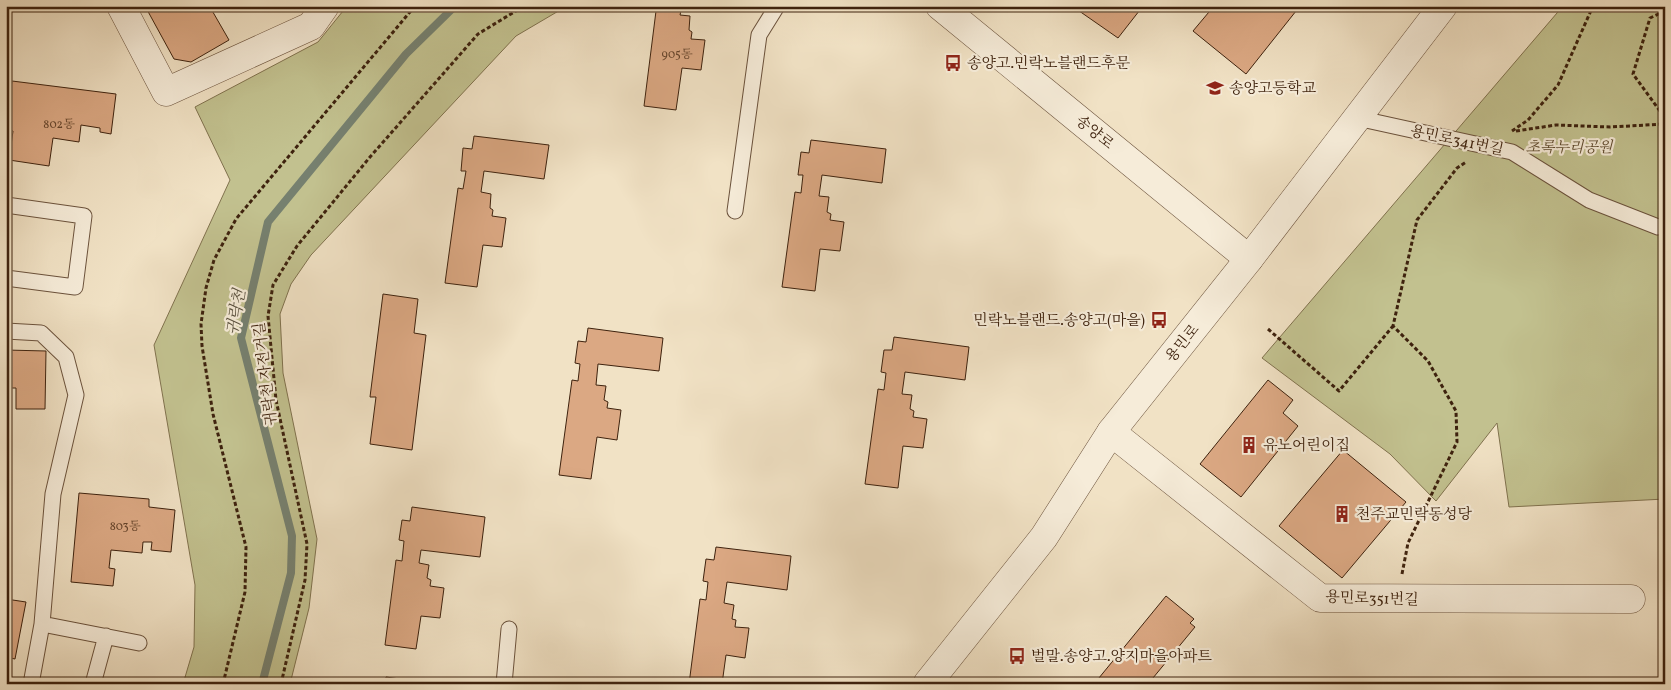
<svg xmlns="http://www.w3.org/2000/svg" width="1671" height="690" font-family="Vollkorn,'Noto Serif KR',serif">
<rect width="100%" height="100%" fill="#f1e2c5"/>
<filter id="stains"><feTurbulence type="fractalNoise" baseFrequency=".004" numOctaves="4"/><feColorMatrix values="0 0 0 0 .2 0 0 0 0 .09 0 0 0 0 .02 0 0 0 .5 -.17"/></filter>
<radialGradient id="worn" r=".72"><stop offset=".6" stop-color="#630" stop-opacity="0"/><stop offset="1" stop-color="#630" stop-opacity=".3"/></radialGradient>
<path fill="#c2c18f" stroke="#80724e" d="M 347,6 L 567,6 L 516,36 L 311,255 L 291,284 L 280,314 L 283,373 L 317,539 L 309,608 L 290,684 L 183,684 L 194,647 L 195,585 L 154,345 L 230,180 L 195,107 L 318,42 Z
M 1563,6 L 1665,6 L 1665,499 L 1509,507 L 1497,423 L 1436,501 L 1390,454 L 1262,358 Z"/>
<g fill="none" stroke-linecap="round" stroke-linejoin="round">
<path stroke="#76806f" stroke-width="8" d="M 262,684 L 291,573 L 292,536 L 241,338 L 268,222 L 406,54 L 455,6"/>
</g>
<path fill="#dba883" stroke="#3e220e" d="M 145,6 L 200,6 L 202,9 L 210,7 L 229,40 L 191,62 L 174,59 Z
M 663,6 L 682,6 L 680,15 L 690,16 L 689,30 L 692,32 L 691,39 L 705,40 L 701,70 L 682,68 L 676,110 L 644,106 L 656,11 L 662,11 Z
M 1072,6 L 1143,6 L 1118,38 Z
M 1214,6 L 1300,6 L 1246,74 L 1193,31 Z
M 12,81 L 116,94 L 111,134 L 100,132 L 100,128 L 81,125 L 79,142 L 53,138 L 49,166 L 9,160 L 13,131 L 6,130 L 6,122 Z
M 474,136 L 549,145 L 544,179 L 484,171 L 481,192 L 491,194 L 490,208 L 493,210 L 492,216 L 506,218 L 502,247 L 483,245 L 477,287 L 445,283 L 458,188 L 463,189 L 466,171 L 461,171 L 463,148 L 472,149 Z
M 811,140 L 886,149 L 882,183 L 822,175 L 819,196 L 829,197 L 827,212 L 831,214 L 830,220 L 844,222 L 840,251 L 820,249 L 815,291 L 782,287 L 795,192 L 801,193 L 803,175 L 798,175 L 801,152 L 809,153 Z
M 383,294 L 418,299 L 414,333 L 426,335 L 412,450 L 370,444 L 376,397 L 370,397 Z
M 588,328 L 663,338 L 659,371 L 598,364 L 596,385 L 606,386 L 604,400 L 608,402 L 607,408 L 621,410 L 617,440 L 597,437 L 591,479 L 559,475 L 572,380 L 578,381 L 580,364 L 575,363 L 578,341 L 586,342 Z
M 894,337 L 969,347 L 965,380 L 905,372 L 902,394 L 912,395 L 910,409 L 914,411 L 913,417 L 927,419 L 923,448 L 903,446 L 898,488 L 865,484 L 878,389 L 884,390 L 886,373 L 881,372 L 884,350 L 892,350 Z
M 6,350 L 46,351 L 45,409 L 16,409 L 16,388 L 6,388 Z
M 1268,380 L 1293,400 L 1283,413 L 1298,426 L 1241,497 L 1200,464 Z
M 1343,450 L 1406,502 L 1342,578 L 1279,526 Z
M 79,493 L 149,499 L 149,507 L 175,510 L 171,552 L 151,550 L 152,542 L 143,542 L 142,553 L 111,550 L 109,568 L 115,569 L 113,586 L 71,582 Z
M 412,507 L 485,517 L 480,557 L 421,550 L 419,563 L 429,565 L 427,578 L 431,580 L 430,586 L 444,588 L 440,618 L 421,616 L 416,649 L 385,645 L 396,560 L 402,561 L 404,541 L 399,540 L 402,520 L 410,521 Z
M 716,547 L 791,556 L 787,590 L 727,582 L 724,603 L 734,605 L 732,619 L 736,620 L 735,627 L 749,628 L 745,658 L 726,655 L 722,684 L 689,684 L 700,599 L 706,600 L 708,582 L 703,581 L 706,559 L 714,560 Z
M 1166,596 L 1194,619 L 1190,623 L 1195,627 L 1148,684 L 1094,684 Z
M 6,599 L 26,602 L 15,659 L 6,657 Z
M 386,677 L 435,684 L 385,684 Z"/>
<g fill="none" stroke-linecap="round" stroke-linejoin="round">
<g stroke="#6b523c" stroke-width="17">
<path id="service" d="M 1357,118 L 1512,152 L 1589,200 L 1658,227
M 6,205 L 84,216 L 75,287 L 6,278
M 735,211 L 759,35 L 777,6
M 6,331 L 41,333 L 66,357 L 76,395 L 53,494 L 42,624 L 31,684
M 42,624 L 139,643
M 93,684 L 106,636
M 504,684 L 509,629"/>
</g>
<g stroke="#6b523c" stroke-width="29">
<path id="minor" d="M 121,6 L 166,92 L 311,26 L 325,6
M 940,6 L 1249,259
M 1111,432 L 1320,598 L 1631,599"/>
</g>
<g stroke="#6b523c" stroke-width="29">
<path id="tertiary" d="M 927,684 L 1044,537 L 1111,432 L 1249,259 L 1443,6"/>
</g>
<path stroke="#3e220e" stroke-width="3" stroke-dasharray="4 2.5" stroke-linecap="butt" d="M 1665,11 L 1650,18 L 1633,74 L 1665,118
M 1512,131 L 1528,120 L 1558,85 L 1593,6
M 1516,131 L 1556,125 L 1610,127 L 1665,124
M 1268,329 L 1339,391 L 1393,326
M 1402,574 L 1408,543 L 1457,442 L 1456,411 L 1428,361 L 1393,326 L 1417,220 L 1457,168 L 1466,162
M 223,684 L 245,592 L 246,547 L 213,414 L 202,346 L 201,324 L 206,288 L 214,260 L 236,219 L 415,6
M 281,684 L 305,580 L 307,544 L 276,400 L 268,316 L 273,285 L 297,246 L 370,157 L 478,34 L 524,6"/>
<use href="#service" stroke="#f6ecd9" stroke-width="15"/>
<use href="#minor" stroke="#f6ecd9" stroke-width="28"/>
<use href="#tertiary" stroke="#f6ecd9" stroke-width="28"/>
</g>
<defs>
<g id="bus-bare" transform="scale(1.35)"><path d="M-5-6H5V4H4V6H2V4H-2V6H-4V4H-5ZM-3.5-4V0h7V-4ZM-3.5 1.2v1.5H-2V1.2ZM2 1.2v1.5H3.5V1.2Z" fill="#8f2418" stroke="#f6ecd9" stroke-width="2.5" paint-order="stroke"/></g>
<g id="school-bare" transform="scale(1.35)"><path d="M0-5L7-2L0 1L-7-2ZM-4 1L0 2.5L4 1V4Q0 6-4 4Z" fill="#8f2418" stroke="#f6ecd9" stroke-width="2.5" paint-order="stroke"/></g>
<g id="building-bare" transform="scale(1.35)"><path d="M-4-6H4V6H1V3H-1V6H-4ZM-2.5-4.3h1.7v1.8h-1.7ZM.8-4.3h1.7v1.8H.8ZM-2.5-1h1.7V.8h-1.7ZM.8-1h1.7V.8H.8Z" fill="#8f2418" stroke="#f6ecd9" stroke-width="2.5" paint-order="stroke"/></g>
</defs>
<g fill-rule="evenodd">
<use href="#bus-bare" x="953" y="63"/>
<use href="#school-bare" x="1215" y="88"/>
<use href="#bus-bare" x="1159" y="320"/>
<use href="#building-bare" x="1249" y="445"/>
<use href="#building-bare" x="1342" y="514"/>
<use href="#bus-bare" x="1017" y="656"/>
</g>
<g text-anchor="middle" stroke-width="4.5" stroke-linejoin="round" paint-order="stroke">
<g font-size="12" fill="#65442b">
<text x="677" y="58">905동</text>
<text x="59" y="128">802동</text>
<text x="125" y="530">803동</text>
</g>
<g font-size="15" fill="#3e220e" stroke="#f6ecd9" text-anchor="start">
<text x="967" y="68">송양고.민락노블랜드후문</text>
<text x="1229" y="93">송양고등학교</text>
<text x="1145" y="325" text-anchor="end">민락노블랜드.송양고(마을)</text>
<text x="1263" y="450">유노어린이집</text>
<text x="1356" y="519">천주교민락동성당</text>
<text x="1031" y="661">벌말.송양고.양지마을아파트</text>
</g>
<g font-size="15" fill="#3e220e" stroke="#f6ecd9">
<text transform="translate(1095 132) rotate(39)" y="5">송양로</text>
<text transform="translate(1457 140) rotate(12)" y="5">용민로341번길</text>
<text transform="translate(1182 343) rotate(-51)" y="5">용민로</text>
<text transform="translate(265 374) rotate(-97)" y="5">귀락천 자전거길</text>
<text transform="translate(1372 598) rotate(2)" y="5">용민로351번길</text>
</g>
<g font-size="15" font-style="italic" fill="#5f4a2e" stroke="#f6ecd9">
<text x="1569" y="152">초록누리공원</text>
</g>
<g font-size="16" font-style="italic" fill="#5a513f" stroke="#f6ecd9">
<text transform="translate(235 312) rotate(-80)" y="6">귀락천</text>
</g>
</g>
<rect width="1671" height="690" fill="none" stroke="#f1e2c5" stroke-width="25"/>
<rect x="8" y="8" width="1656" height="675" fill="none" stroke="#3e220e" stroke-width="2.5"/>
<rect x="12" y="12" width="1646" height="665" fill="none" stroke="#3e220e"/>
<rect width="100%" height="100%" filter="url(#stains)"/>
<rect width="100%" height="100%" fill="url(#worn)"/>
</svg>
